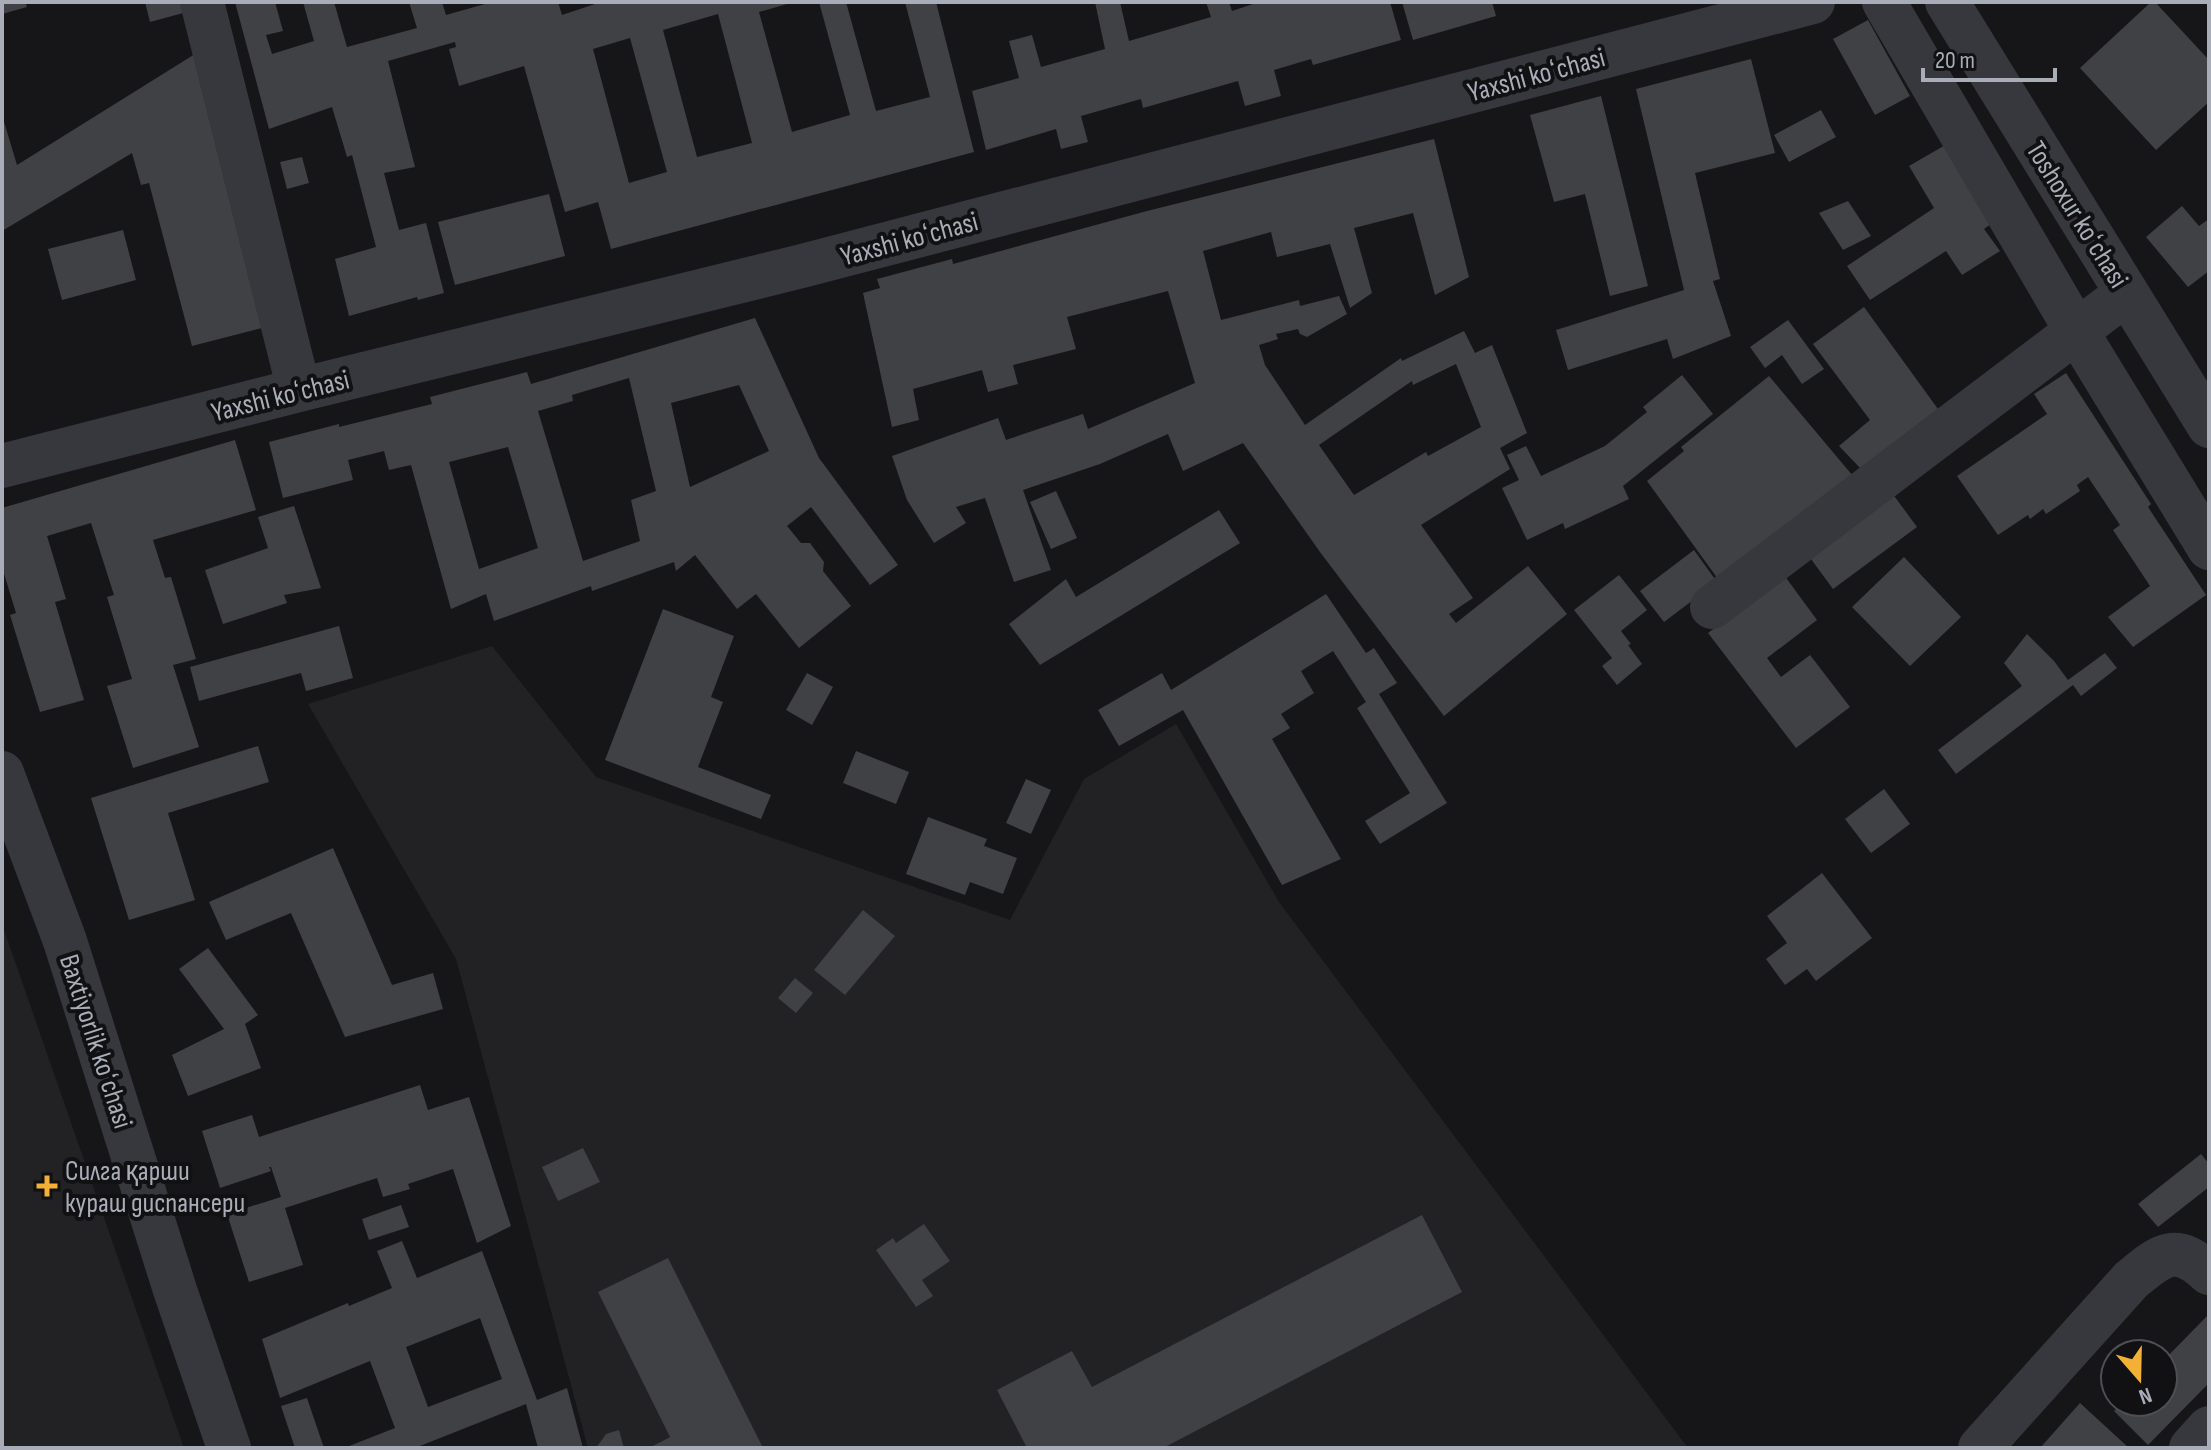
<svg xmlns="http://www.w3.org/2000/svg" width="2211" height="1450" font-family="'Sofia Sans Condensed',sans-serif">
<rect width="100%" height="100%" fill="#161618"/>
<path fill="#222225" d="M 492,646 L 596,777 L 1010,920 L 1084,779 L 1176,724 L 1279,902 L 1688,1448 L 588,1448 L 456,959 L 308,704 Z
M 2,924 L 184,1448 L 2,1448 Z"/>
<path fill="#404145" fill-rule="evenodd" d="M 2,2 L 25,2 L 27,7 L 2,14 Z
M 145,2 L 185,2 L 187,12 L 150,22 Z
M 235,2 L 275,2 L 283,31 L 266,35 L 272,54 L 314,41 L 303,2 L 334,2 L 347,47 L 417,28 L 409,2 L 442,2 L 446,15 L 492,2 L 558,2 L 562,15 L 601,2 L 794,2 L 759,12 L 792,132 L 850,115 L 819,2 L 846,2 L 876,111 L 930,97 L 905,2 L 936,2 L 974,152 L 611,249 L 598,202 L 565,212 L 524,66 L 459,86 L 449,49 L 456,47 L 455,42 L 388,61 L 415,167 L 384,173 L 399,230 L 426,223 L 444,293 L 418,300 L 417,297 L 349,316 L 335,259 L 376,247 L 352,155 L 347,157 L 332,107 L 269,129 ZM 718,14 L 752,143 L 697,157 L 663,30 ZM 630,38 L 667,172 L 629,183 L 593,49 Z
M 1095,2 L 1120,2 L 1129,41 L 1211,17 L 1206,2 L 1229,2 L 1232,11 L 1259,2 L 1390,2 L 1401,40 L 1313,65 L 1311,59 L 1274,70 L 1281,96 L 1245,106 L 1238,81 L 1143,108 L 1141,99 L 1081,116 L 1088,142 L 1061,149 L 1056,129 L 986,150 L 972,91 L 1019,78 L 1009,41 L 1032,35 L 1041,67 L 1105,49 Z
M 1402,2 L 1492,2 L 1496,16 L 1413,40 Z
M 2151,2 L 2155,2 L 2209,60 L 2209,102 L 2156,150 L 2080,68 Z
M 1868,20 L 1910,96 L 1875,115 L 1833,39 Z
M 195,54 L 266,327 L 192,346 L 149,183 L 141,185 L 132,153 L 2,231 L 2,115 L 17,165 Z
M 1751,59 L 1775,153 L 1695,173 L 1720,279 L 1713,281 L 1731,336 L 1673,359 L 1667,339 L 1568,370 L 1556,330 L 1684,290 L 1636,89 Z
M 1601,96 L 1648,286 L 1610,296 L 1585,194 L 1554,202 L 1530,115 Z
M 1821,110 L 1836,137 L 1789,162 L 1774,135 Z
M 1434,139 L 1469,277 L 1435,295 L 1413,213 L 1354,228 L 1372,293 L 1350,308 L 1330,244 L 1277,257 L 1271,232 L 1203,251 L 1221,320 L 1299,300 L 1300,306 L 1339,296 L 1347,314 L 1307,337 L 1300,334 L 1298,329 L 1276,334 L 1278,339 L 1259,345 L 1265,365 L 1305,425 L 1401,358 L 1402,361 L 1464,331 L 1475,353 L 1492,345 L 1527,433 L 1500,448 L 1510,469 L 1421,525 L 1473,598 L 1449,614 L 1456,623 L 1528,566 L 1567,614 L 1444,716 L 1320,552 L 1243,443 L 1183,471 L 1168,434 L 1100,464 L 1023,490 L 1051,570 L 1014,582 L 985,498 L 956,507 L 966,523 L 934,543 L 907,500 L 892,456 L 998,418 L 1006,440 L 1083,414 L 1088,429 L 1195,383 L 1168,291 L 1067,317 L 1076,349 L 1013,365 L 1018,384 L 988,392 L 982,370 L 913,389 L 919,420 L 892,427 L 863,293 L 880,288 L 877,279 L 952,259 L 953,264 L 1147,211 ZM 1456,364 L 1481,427 L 1428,456 L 1426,452 L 1354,495 L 1319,445 L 1412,381 L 1413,385 Z
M 1947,144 L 1992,223 L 1984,229 L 2000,251 L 1962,275 L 1946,251 L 1870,300 L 1847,266 L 1934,208 L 1909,166 Z
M 302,157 L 309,183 L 287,189 L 280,162 Z
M 549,194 L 565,256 L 455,285 L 438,222 Z
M 1848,201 L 1871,236 L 1843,250 L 1819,213 Z
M 2182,206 L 2199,226 L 2209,219 L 2209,271 L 2188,287 L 2146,237 Z
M 123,230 L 136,280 L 62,300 L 48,249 Z
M 1864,307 L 1938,409 L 1862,470 L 1839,446 L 1870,420 L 1813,344 Z
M 755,318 L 819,458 L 898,565 L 870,585 L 811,507 L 787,526 L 801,543 L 810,543 L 824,562 L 823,571 L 851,606 L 799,648 L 756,594 L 737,609 L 695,555 L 676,571 L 674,562 L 592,591 L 591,586 L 494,621 L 486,594 L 451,609 L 411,465 L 389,470 L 384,451 L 348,460 L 353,480 L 283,498 L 269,442 L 339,424 L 339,427 L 432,404 L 430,397 L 527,372 L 531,384 ZM 629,378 L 656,491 L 631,500 L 640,541 L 583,561 L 538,411 L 573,401 L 572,395 ZM 739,385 L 769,451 L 690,487 L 671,403 ZM 508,447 L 538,548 L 479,569 L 449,462 Z
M 1788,320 L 1824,369 L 1802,384 L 1782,355 L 1765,368 L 1750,347 Z
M 2066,373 L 2151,504 L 2148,507 L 2206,595 L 2133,647 L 2108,617 L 2150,586 L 2113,530 L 2120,525 L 2088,477 L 2077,485 L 2080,491 L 2046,514 L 2043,509 L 2030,519 L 2028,515 L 1998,535 L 1957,476 L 2047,414 L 2034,394 Z
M 1682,375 L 1713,414 L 1623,486 L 1629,499 L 1565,529 L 1563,523 L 1527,540 L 1502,488 L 1519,480 L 1507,455 L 1526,446 L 1541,476 L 1605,446 L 1647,412 L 1643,407 Z
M 1769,376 L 1853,476 L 1718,579 L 1647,481 L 1684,451 L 1681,447 Z
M 235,440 L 256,510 L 153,540 L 165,578 L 171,577 L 196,659 L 173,665 L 199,747 L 133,768 L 107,686 L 132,679 L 107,597 L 114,595 L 91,523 L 47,536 L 66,599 L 55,602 L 84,700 L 40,712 L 10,615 L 16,613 L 2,567 L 2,508 Z
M 1056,491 L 1077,538 L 1051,549 L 1030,502 Z
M 1892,493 L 1917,527 L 1833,589 L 1808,555 Z
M 294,506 L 321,588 L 284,595 L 287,603 L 223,624 L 205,570 L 268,548 L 258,517 Z
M 1219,510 L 1240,543 L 1040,665 L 1009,624 L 1066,579 L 1076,597 Z
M 1694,550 L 1717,582 L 1664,622 L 1640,591 Z
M 1904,557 L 1961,617 L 1910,666 L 1852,607 Z
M 1619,575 L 1647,610 L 1621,631 L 1631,644 L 1628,645 L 1642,664 L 1617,685 L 1602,666 L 1612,658 L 1574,610 Z
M 1784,575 L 1817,620 L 1767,658 L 1781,677 L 1810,655 L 1850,707 L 1796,748 L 1708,633 Z
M 1326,594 L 1366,653 L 1374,648 L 1397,683 L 1379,694 L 1447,803 L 1380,844 L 1365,821 L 1410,793 L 1357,708 L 1366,702 L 1333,651 L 1301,671 L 1314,693 L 1281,714 L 1290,728 L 1272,739 L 1341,859 L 1282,885 L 1183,710 L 1119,746 L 1098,710 L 1162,673 L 1171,690 Z
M 663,609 L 734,636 L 711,697 L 723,702 L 698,767 L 771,795 L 761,819 L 605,760 Z
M 339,626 L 353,678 L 306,691 L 301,673 L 199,701 L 190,667 Z
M 2027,634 L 2054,661 L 2068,680 L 2105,653 L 2117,668 L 2081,696 L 2073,685 L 1956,774 L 1938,750 L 2022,686 L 2004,663 Z
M 807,673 L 833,687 L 812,725 L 786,710 Z
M 258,746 L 269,782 L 168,813 L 195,900 L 129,920 L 91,798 Z
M 856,751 L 909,772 L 896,804 L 843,783 Z
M 1026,779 L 1051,790 L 1031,834 L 1006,823 Z
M 1884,789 L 1910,824 L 1871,853 L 1845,819 Z
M 928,817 L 987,839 L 984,846 L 1017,858 L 1003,894 L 970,882 L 965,895 L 906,874 Z
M 333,848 L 392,985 L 433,973 L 443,1009 L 345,1037 L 291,913 L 226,940 L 209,902 Z
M 1822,873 L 1872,938 L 1816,981 L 1807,969 L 1785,985 L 1766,959 L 1787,943 L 1767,916 Z
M 863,910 L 895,936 L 845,995 L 814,970 Z
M 208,948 L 258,1015 L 245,1024 L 261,1068 L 188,1096 L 172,1055 L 224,1029 L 179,969 Z
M 795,978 L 813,993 L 796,1013 L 778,998 Z
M 420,1085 L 428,1110 L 469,1097 L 511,1226 L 477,1243 L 453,1169 L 408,1184 L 410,1189 L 383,1197 L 377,1178 L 285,1208 L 303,1265 L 249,1282 L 227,1214 L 281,1197 L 271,1167 L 269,1167 L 271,1171 L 220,1188 L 202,1131 L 252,1115 L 259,1137 Z
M 583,1148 L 600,1182 L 558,1201 L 542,1167 Z
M 2201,1154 L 2209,1164 L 2209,1187 L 2158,1227 L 2138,1204 Z
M 401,1205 L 409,1227 L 369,1240 L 362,1219 Z
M 1422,1215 L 1462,1292 L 1163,1448 L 1027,1448 L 997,1390 L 1072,1351 L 1092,1387 Z
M 924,1224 L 950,1261 L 922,1280 L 933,1296 L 916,1307 L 876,1250 L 893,1238 L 896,1243 Z
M 402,1241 L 417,1278 L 482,1251 L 537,1400 L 567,1388 L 583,1448 L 538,1448 L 526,1404 L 415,1448 L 344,1448 L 395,1428 L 370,1361 L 280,1398 L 262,1339 L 348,1303 L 349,1306 L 392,1288 L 377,1251 ZM 480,1318 L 502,1379 L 428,1407 L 406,1347 Z
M 668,1258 L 763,1448 L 649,1448 L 670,1437 L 598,1292 Z
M 2209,1314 L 2209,1383 L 2148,1445 L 2114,1411 L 2123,1402 L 2163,1402 L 2163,1361 Z
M 307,1398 L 324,1448 L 295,1448 L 281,1406 Z
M 2080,1403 L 2129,1448 L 2040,1448 Z
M 619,1430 L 624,1448 L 596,1448 L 606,1434 Z"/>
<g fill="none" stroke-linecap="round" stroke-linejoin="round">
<path stroke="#37383d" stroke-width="44" d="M 202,2 L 299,390
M 1884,2 L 2077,332 L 2209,548
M 1947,2 L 2209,426
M 2,466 L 299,390 L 802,266 L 1813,2
M 1712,607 L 2127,293
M 2,773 L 65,941 L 175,1290 L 229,1448
M 1980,1448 L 2131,1280 C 2161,1255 2175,1242 2209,1273
M 2191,1448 L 2209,1428"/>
</g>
<path fill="#f2b134" stroke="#111113" stroke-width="3" d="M43 1174h8v8h8v8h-8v8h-8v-8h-8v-8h8z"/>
<g text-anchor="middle" stroke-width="8" stroke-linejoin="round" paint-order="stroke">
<g font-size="28" fill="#a8adb8" stroke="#111113">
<text transform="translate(1536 74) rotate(-15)" y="10">Yaxshi koʻchasi</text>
<text transform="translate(2078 214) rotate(58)" y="10">Toshoxur koʻchasi</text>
<text transform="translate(909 238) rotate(-15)" y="10">Yaxshi koʻchasi</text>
<text transform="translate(280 395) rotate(-14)" y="10">Yaxshi koʻchasi</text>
<text transform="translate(97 1041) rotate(72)" y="10">Baxtiyorlik koʻchasi</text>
</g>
<g font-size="28" fill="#a8adb8" stroke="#111113" text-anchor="start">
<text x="65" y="1180">Силга қарши<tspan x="65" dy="32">кураш диспансери</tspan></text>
</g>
</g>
<rect width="2211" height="1450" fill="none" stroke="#a8adb8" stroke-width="8"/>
<g transform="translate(2139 1378) rotate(160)"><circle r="38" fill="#111113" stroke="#4d4f55" stroke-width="2"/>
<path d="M0-6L14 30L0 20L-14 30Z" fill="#f2b134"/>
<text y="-12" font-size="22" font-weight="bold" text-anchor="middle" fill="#a8adb8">N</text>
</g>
<path d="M1923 68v12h132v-12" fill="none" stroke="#a8adb8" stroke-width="4"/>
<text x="1935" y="68" font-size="24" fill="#a8adb8" stroke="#111113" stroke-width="6" paint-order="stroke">20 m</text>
</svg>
